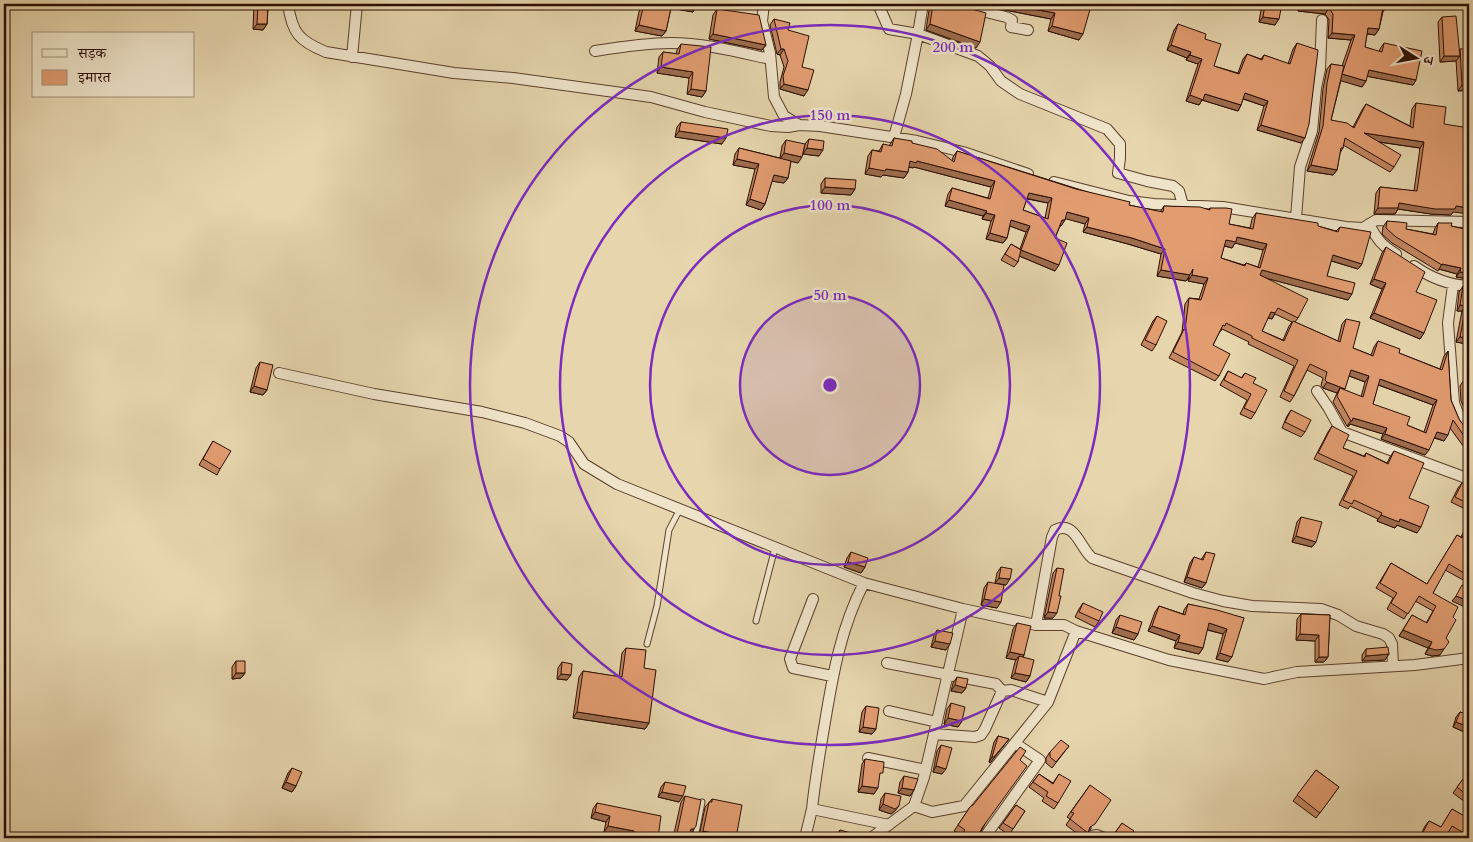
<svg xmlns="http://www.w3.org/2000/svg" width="1473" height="842" font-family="Cardo,'Noto Serif Devanagari',serif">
<rect width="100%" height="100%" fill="#e6d5ad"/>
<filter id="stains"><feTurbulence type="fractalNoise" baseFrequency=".004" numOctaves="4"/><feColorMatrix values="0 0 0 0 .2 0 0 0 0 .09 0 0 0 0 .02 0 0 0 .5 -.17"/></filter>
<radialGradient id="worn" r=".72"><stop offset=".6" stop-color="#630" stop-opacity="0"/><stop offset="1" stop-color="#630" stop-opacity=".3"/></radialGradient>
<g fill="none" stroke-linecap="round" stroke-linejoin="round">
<g stroke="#593f2b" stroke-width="7">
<path id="lane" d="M 756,621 L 775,548
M 647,644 L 657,606 L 669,530 L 680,509
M 694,838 L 696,833 L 702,802"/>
</g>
<g stroke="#593f2b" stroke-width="12">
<path id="street" d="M 288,4 C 292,33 299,41 326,52 L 454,73 L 513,78 L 651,97 L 705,112 L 771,126 L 788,127 L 799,125
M 764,4 L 762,21 L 770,53 L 774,97 L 784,116 L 799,125 L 820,126 L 917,141 L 963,152 L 1028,174
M 878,4 L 889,29 L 918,34 L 906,94 L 894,137
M 923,4 L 918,34 L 978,56 L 990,66 L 1001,81 L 1020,94 L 1107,129 L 1120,144 L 1120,158 L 1118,173 L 1147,181 L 1173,186 L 1179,191 L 1183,205
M 954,4 L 1006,17 L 1012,20 L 1011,27 L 1028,30
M 595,51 C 620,47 646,43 671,43 C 704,43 738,52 770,59
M 352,57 L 357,4
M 1054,182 L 1129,201 L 1154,204 L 1223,207 L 1346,227 L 1363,228 L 1376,220 L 1469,222
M 1296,218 L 1300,167 L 1312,131 L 1316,88 L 1320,69 L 1322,20
M 1369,224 C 1377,239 1381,245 1396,254
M 1414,266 C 1431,278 1449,285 1469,286
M 1453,285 L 1448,323 L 1454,403 L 1461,421 L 1469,434
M 279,373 L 374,394 L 482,412 L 525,423 L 560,436 L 569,442 L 584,464 L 617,484 L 864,583 L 963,609 L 1036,625 L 1064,625 L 1076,631 L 1169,660 L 1264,679 L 1297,672 L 1415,665 L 1469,658
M 1317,391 L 1328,407 L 1342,432 L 1469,479
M 864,583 C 841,627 833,674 825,722 C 820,751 815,780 812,809 L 889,825
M 813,599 L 790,659 L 793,668 L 832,676
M 1036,625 L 1052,537 L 1055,530 C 1075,520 1080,548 1092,558 L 1193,593 L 1223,601 L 1252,606 L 1321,609 L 1338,615 L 1356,626 L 1383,634 L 1389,638 L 1392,644 L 1393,666
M 887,663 L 996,684 L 1002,691
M 889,711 L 937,722
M 934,734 L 975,737 L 981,735 L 985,729 L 1002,691 L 1011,690 L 1048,702
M 868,758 L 926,770
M 914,806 L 932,812 L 964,806 L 1048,702 L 1076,631
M 805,838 L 812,809
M 871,838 L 914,806 L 924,777 L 963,609
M 984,838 L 1040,760 L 1016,744
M 1091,838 L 1092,836 L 1097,835 L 1104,838"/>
</g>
<use href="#lane" stroke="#efe4ca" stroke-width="5"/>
<use href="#street" stroke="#efe4ca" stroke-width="10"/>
</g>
<path fill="#c28660" stroke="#2a0d00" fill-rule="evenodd" d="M 254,4 L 283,4 L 280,9 L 268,8 L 267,24 L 263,30 L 253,29 Z
M 643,4 L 655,4 L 670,7 L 670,4 L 697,4 L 693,12 L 671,8 L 666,31 L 662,36 L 635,31 L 640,7 Z
M 930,4 L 954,4 L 976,48 L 926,30 Z
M 978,4 L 1081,4 L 1079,40 L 1048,31 L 1051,19 L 1010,11 Z
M 1262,4 L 1282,4 L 1275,25 L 1259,22 Z
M 1299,4 L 1386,4 L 1386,7 L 1383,12 L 1379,29 L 1375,35 L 1367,34 L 1365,47 L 1379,52 L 1380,49 L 1384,43 L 1416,80 L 1413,85 L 1367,76 L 1366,81 L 1362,87 L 1341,80 L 1331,120 L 1353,127 L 1362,110 L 1366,104 L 1410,126 L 1412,109 L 1416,103 L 1444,124 L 1453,212 L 1451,215 L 1431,214 L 1398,209 L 1395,214 L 1374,214 L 1376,193 L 1380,187 L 1414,191 L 1420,148 L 1378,142 L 1394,167 L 1390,172 L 1343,145 L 1343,148 L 1340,153 L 1337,170 L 1333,175 L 1307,171 L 1319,132 L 1323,89 L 1327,69 L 1331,64 L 1342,66 L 1351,40 L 1328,38 L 1329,20 L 1325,14 L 1298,11 Z
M 717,9 L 766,45 L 762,50 L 709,39 L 713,15 Z
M 1442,17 L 1459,50 L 1460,49 L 1469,90 L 1458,91 L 1456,60 L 1456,61 L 1440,62 L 1438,22 Z
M 774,19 L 788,30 L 802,67 L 804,96 L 780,89 L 780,82 L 784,67 L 780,55 L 777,54 L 770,25 Z
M 1178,24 L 1205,39 L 1214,66 L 1238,73 L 1243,59 L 1247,54 L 1261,59 L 1264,55 L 1288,64 L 1293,49 L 1297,43 L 1301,143 L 1257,130 L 1264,106 L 1243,99 L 1241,105 L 1238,111 L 1202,100 L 1199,105 L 1186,101 L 1198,64 L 1186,60 L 1187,58 L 1167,50 L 1174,30 Z
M 681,44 L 706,91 L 702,97 L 687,94 L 689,78 L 657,73 L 659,57 L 663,52 L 676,54 L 677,50 Z
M 681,122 L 722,144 L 675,137 L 677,127 Z
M 894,138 L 912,143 L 952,161 L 953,157 L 957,151 L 1129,205 L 1160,212 L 1164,206 L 1209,209 L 1210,208 L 1229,224 L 1250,228 L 1252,219 L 1256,213 L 1318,226 L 1336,231 L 1340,227 L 1362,264 L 1358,269 L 1331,261 L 1327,276 L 1348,300 L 1266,278 L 1298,318 L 1295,322 L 1338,341 L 1342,324 L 1346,319 L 1353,348 L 1371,355 L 1374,347 L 1378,341 L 1399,353 L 1440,369 L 1444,356 L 1448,351 L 1451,400 L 1459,419 L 1469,433 L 1469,454 L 1450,428 L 1444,441 L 1434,438 L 1425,455 L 1381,439 L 1383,434 L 1350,424 L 1348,427 L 1347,426 L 1333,402 L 1337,393 L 1323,388 L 1321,385 L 1323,378 L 1307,370 L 1294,396 L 1290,402 L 1280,397 L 1294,366 L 1248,344 L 1249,342 L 1222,329 L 1221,331 L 1220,331 L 1213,345 L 1219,376 L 1215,381 L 1169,358 L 1182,332 L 1185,304 L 1189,298 L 1199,299 L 1204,284 L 1188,281 L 1189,277 L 1186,281 L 1157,276 L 1161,254 L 1128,244 L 1083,232 L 1085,224 L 1066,218 L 1061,226 L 1060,226 L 1055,238 L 1055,271 L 1019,256 L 1018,262 L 1014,267 L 1001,260 L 1011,244 L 1020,249 L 1026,232 L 1010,226 L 1007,238 L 1003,243 L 986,239 L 991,221 L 982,219 L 983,216 L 945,206 L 948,194 L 952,188 L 988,198 L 991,187 L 914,167 L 913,168 L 909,167 L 908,172 L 904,178 L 883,175 L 881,177 L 865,174 L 868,156 L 872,150 L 879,151 L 883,144 L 889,146 ZM 1027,199 L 1048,203 L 1045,218 L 1023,210 ZM 1235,243 L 1263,250 L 1258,267 L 1246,263 L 1244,265 L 1221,258 L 1224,246 L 1232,248 ZM 1275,314 L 1292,322 L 1289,326 L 1283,340 L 1262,331 L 1268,318 L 1272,319 ZM 1349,376 L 1365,382 L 1361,397 L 1344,390 ZM 1378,385 L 1433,405 L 1424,432 L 1407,425 L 1373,404 Z
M 809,139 L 819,156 L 803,154 L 805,144 Z
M 786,140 L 798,163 L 791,161 L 788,178 L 784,183 L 772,181 L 765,204 L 761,210 L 746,205 L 755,169 L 733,165 L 735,154 L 739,148 L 780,158 L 782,146 Z
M 825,178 L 855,189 L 851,195 L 821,193 L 821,184 Z
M 1387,221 L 1406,229 L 1433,234 L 1435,228 L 1438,223 L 1469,230 L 1469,279 L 1456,277 L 1457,274 L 1439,269 L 1438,271 L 1392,243 L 1382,234 L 1383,227 Z
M 1386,247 L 1416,292 L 1424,333 L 1420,339 L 1370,318 L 1382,289 L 1370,284 L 1382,253 Z
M 1463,286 L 1469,286 L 1467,344 L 1456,342 L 1462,311 L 1457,311 L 1459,292 Z
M 1157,316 L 1156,345 L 1152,351 L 1141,345 L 1153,321 Z
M 260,362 L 267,390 L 263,395 L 250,392 L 256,368 Z
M 1228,371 L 1241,378 L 1245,373 L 1253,383 L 1255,413 L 1251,419 L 1240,414 L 1247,400 L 1220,385 Z
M 1469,372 L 1469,419 L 1461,401 L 1460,386 Z
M 1291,410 L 1305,432 L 1301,437 L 1282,428 L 1287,416 Z
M 1332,426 L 1343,448 L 1364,456 L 1366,453 L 1387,463 L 1390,457 L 1394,451 L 1409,498 L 1417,533 L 1397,525 L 1395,528 L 1377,521 L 1378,519 L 1350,506 L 1348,509 L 1339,505 L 1353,476 L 1314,459 L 1328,432 Z
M 213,441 L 220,469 L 217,475 L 199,465 Z
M 1462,483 L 1469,486 L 1469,511 L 1451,502 L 1458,488 Z
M 1301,517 L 1316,542 L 1312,547 L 1292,542 L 1297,522 Z
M 1469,520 L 1469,580 L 1467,582 L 1445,570 L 1433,593 L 1453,617 L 1446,638 L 1440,655 L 1432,656 L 1425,654 L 1428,648 L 1399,636 L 1412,615 L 1426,623 L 1433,611 L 1415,601 L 1404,619 L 1387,609 L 1393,598 L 1376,588 L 1391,563 L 1427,584 L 1457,535 L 1461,537 Z
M 851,552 L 865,567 L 861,573 L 844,567 L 847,558 Z
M 1206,552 L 1206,583 L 1202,588 L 1184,582 L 1190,563 L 1194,557 L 1201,560 Z
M 1001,567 L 1006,585 L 995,583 L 997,573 Z
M 1057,568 L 1053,618 L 1044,618 L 1053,573 Z
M 988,582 L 997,608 L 981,605 L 984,588 Z
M 1083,603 L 1099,621 L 1095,627 L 1075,617 L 1079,609 Z
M 1188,604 L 1244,618 L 1228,662 L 1216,659 L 1223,634 L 1207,630 L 1203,648 L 1199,654 L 1174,648 L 1176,641 L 1148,631 L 1155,612 L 1159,606 L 1183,614 L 1184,610 Z
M 1301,614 L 1330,615 L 1328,657 L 1324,662 L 1315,662 L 1315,641 L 1296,640 L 1297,619 Z
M 1120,615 L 1138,634 L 1134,640 L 1112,633 L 1116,620 Z
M 1017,623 L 1024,655 L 1023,657 L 1030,676 L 1026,682 L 1011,678 L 1015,662 L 1016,660 L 1006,658 L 1013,629 Z
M 937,630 L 946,650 L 931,647 L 934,635 Z
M 626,648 L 644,668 L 649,723 L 645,729 L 573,718 L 579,677 L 583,671 L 619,677 L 622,653 Z
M 1366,649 L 1389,654 L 1385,660 L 1362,661 L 1362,655 Z
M 236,661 L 245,673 L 241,678 L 232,679 L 232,667 Z
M 562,662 L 567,680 L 557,679 L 558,668 Z
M 957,677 L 966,688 L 962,693 L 951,691 L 953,683 Z
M 951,703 L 962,721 L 958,727 L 944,724 L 947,709 Z
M 866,706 L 876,729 L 872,734 L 859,732 L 862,712 Z
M 1469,711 L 1469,734 L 1453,727 L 1456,717 L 1460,712 L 1467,715 Z
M 998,736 L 1009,739 L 990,763 L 989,762 L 994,742 Z
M 941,745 L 942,774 L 933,772 L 937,751 Z
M 1069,746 L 1052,768 L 1046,763 L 1046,758 L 1050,752 Z
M 865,759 L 879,778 L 874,794 L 858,792 L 862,764 Z
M 1020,760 L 978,837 L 961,835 L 954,831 L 970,807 L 973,805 Z
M 1469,767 L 1469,805 L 1453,793 L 1466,775 L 1464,774 Z
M 292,768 L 296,786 L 292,792 L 282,788 L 288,773 Z
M 1316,770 L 1339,787 L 1316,818 L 1293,801 Z
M 1039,774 L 1053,783 L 1059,774 L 1058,803 L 1054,809 L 1042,801 L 1044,798 L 1029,787 Z
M 904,776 L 914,790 L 910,796 L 898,793 L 900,782 Z
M 665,782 L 679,802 L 658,797 L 661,787 Z
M 1090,785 L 1091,829 L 1088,831 L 1083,838 L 1066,825 L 1070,819 L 1067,817 Z
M 885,793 L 895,811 L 891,814 L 879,810 L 881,799 Z
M 685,796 L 691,835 L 689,835 L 688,838 L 673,838 L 681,802 Z
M 712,799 L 736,838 L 707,838 L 699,837 L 705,807 Z
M 597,803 L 658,838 L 629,838 L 630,837 L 604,832 L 606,822 L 591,818 L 593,809 Z
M 1016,805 L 1025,811 L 1009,835 L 999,828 Z
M 1452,809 L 1466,817 L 1469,814 L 1469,838 L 1459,838 L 1449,832 L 1445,838 L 1419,838 L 1425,826 L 1429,821 L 1441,827 Z
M 1122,823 L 1129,838 L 1111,838 Z
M 840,830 L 850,838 L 835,838 L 836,836 Z"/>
<path fill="#9e6d4e" stroke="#2a0d00" d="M 267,4 L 283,4 L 280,9 L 265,7 Z
M 673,4 L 682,4 L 696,6 L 693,12 L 670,8 Z
M 978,4 L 1005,4 L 1055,13 L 1051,19 L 1010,11 Z
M 1302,6 L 1329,8 L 1325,14 L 1298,11 Z
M 1263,17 L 1279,19 L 1275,25 L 1259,22 Z
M 257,24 L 267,24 L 263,30 L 253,29 Z
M 930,24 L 980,42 L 976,48 L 926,30 Z
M 639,25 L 666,31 L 662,36 L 635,31 Z
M 1052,26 L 1083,34 L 1079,40 L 1048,31 Z
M 1368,28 L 1379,29 L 1375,35 L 1364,33 Z
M 1332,33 L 1355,35 L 1351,40 L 1328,38 Z
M 713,34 L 766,45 L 762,50 L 709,39 Z
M 1171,45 L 1191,52 L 1187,58 L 1167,50 Z
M 781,49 L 784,49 L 780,55 L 777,54 Z
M 1190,55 L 1202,59 L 1198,64 L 1186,60 Z
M 1444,56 L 1460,56 L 1456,61 L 1440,62 Z
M 661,67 L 693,72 L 689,78 L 657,73 Z
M 1369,70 L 1416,80 L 1413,85 L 1365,76 Z
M 1342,74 L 1366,81 L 1362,87 L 1338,80 Z
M 784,84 L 808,90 L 804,96 L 780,89 Z
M 1462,85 L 1469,85 L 1469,90 L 1458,91 Z
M 691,89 L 706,91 L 702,97 L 687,94 Z
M 1245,93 L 1268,101 L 1264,106 L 1241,98 Z
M 1205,94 L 1241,105 L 1238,111 L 1202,100 L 1199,105 L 1186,101 L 1190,95 Z
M 1261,125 L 1305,138 L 1301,143 L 1257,130 Z
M 679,131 L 726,138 L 722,144 L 675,137 Z
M 1364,133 L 1424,142 L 1420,148 L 1360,139 Z
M 807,148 L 823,150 L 819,156 L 803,154 Z
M 784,153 L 802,157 L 798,163 L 780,159 Z
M 737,159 L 759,164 L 755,169 L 733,165 Z
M 910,161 L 917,161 L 995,181 L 991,187 L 914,167 L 913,168 L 906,166 Z
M 1311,165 L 1337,170 L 1333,175 L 1307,171 Z
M 869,168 L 886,169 L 908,172 L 904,178 L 883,175 L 881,177 L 865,174 Z
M 774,175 L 788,178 L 784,183 L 770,181 Z
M 825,187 L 855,189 L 851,195 L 821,193 Z
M 1029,193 L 1052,198 L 1048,203 L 1025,198 Z
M 750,199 L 765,204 L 761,210 L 746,205 Z
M 949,200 L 987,211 L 983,216 L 945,206 Z
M 1399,203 L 1456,206 L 1469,208 L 1469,214 L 1453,212 L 1451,215 L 1431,214 L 1398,209 L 1395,214 L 1374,214 L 1378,208 Z
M 1067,212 L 1089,218 L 1085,224 L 1063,218 Z
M 986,213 L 995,215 L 991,221 L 982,219 Z
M 1011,220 L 1030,226 L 1026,232 L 1007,225 Z
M 1062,220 L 1065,220 L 1061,226 L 1058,225 Z
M 1087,227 L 1132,238 L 1165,249 L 1161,254 L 1128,244 L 1083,232 Z
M 990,233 L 1007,238 L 1003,243 L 986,239 Z
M 1237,237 L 1267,244 L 1263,250 L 1235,243 L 1232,248 L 1222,245 L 1226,240 Z
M 1021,250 L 1059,265 L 1055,271 L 1017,255 Z
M 1333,255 L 1362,264 L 1358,269 L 1329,260 Z
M 1442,264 L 1461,268 L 1457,274 L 1439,269 Z
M 1161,270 L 1190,275 L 1186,281 L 1157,276 Z
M 1262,270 L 1352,294 L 1348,300 L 1258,276 Z
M 1460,272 L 1469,273 L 1469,279 L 1456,277 Z
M 1192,275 L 1208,278 L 1204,284 L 1188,281 Z
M 1374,279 L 1386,283 L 1382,289 L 1370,284 Z
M 1460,305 L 1466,306 L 1462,311 L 1457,311 Z
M 1271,312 L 1275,313 L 1272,319 L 1267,317 Z
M 1374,313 L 1424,333 L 1420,339 L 1370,318 Z
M 1460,337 L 1469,338 L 1469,341 L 1467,344 L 1456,342 Z
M 1351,370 L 1369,376 L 1365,382 L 1347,375 Z
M 1380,379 L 1437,400 L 1433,405 L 1376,384 Z
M 1327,382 L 1345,389 L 1341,394 L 1340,388 L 1337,393 L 1323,388 Z
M 254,386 L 267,390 L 263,395 L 250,392 Z
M 1353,418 L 1387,428 L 1383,434 L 1350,424 L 1348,427 L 1347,426 Z
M 1437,432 L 1448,435 L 1444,441 L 1433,437 Z
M 1385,434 L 1429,450 L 1425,455 L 1381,439 Z
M 1381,515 L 1400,519 L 1421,527 L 1417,533 L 1397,525 L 1395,528 L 1377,521 Z
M 1296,536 L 1316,542 L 1312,547 L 1292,542 Z
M 848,562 L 865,567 L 861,573 L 844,567 Z
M 1187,577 L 1206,583 L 1202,588 L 1184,582 Z
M 999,578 L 1010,579 L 1006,585 L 995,583 Z
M 1456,596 L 1469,601 L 1469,609 L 1452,601 Z
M 984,599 L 1001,602 L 997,608 L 981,605 Z
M 1048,612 L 1057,613 L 1053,618 L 1044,618 Z
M 1209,623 L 1227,629 L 1223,634 L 1205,629 Z
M 1152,626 L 1180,635 L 1176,641 L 1148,631 Z
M 1116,627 L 1138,634 L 1134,640 L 1112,633 Z
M 1403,630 L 1432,642 L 1428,648 L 1399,636 Z
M 1300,634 L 1319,635 L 1315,641 L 1296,640 Z
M 935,641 L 950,644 L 946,650 L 931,647 Z
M 1178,642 L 1203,648 L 1199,654 L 1174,648 Z
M 1429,648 L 1444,649 L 1440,655 L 1432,656 L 1425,654 Z
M 1010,652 L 1024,655 L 1020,661 L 1019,656 L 1016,660 L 1006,658 Z
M 1220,653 L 1232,657 L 1228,662 L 1216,659 Z
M 1389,654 L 1385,660 L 1362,661 L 1366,656 Z
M 1319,657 L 1328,657 L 1324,662 L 1315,662 Z
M 236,673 L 245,673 L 241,678 L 232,679 Z
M 1015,673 L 1030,676 L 1026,682 L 1011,678 Z
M 561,674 L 571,675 L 567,680 L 557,679 Z
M 955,685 L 966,688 L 962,693 L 951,691 Z
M 577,712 L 649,723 L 645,729 L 573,718 Z
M 948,718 L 962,721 L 958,727 L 944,724 Z
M 1456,722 L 1469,727 L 1469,734 L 1453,727 Z
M 863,727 L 876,729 L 872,734 L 859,732 Z
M 1009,739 L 990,763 L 989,762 L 992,757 Z
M 936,766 L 946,769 L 942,774 L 933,772 Z
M 286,782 L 296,786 L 292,792 L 282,788 Z
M 862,786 L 878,788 L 874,794 L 858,792 Z
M 902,788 L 914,790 L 910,796 L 898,793 Z
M 662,792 L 683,796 L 679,802 L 658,797 Z
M 883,804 L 899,806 L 895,811 L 891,814 L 879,810 Z
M 595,812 L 610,816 L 606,822 L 591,818 Z
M 608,826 L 634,831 L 630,837 L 604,832 Z
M 691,829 L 694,829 L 691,835 L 687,834 Z
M 703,831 L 736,838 L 707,838 L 699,837 Z"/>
<path fill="#e19c70" stroke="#2a0d00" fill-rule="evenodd" d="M 258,4 L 268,4 L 267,24 L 257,24 Z
M 644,4 L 655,4 L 671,8 L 666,31 L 639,25 Z
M 682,4 L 697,4 L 696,6 Z
M 933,4 L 954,4 L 986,13 L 980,42 L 930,24 Z
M 1005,4 L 1081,4 L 1091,6 L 1083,34 L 1052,26 L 1055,13 Z
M 1265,4 L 1282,4 L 1279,19 L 1263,17 Z
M 1302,4 L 1386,4 L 1386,7 L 1383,7 L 1379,29 L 1368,28 L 1365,47 L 1382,52 L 1384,43 L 1422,51 L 1416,80 L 1369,70 L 1366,81 L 1342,74 L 1355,35 L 1332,33 L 1333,14 L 1329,8 L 1302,6 Z
M 717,9 L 759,15 L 766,45 L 713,34 Z
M 1456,16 L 1460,56 L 1444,56 L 1442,17 Z
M 774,19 L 790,23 L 788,30 L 809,36 L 802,67 L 814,70 L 808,90 L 784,84 L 783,76 L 788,61 L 784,49 L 781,49 Z
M 1178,24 L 1206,34 L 1205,39 L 1221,44 L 1214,66 L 1239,74 L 1247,54 L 1262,60 L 1264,55 L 1290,64 L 1297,43 L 1318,50 L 1309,124 L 1305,138 L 1261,125 L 1268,101 L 1245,93 L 1241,105 L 1205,94 L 1203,100 L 1190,95 L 1202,59 L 1190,55 L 1191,52 L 1171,45 Z
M 681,44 L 711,47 L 706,91 L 691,89 L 693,72 L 661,67 L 663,52 L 679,54 Z
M 1460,49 L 1469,49 L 1469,85 L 1462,85 Z
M 1331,64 L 1344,66 L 1331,120 L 1347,123 L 1354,128 L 1366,104 L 1413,128 L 1416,103 L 1446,107 L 1444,124 L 1469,128 L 1469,208 L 1456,206 L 1455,209 L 1435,209 L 1399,203 L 1398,208 L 1378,208 L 1380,187 L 1417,191 L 1424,142 L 1364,133 L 1401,155 L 1394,167 L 1345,138 L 1343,148 L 1341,148 L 1337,170 L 1311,165 L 1323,126 L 1327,83 Z
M 681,122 L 728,129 L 726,138 L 679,131 Z
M 894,138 L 912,141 L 912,143 L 937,149 L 954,162 L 957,151 L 1076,189 L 1130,202 L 1129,205 L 1163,212 L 1164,206 L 1200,207 L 1210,210 L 1210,208 L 1226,208 L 1232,209 L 1229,224 L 1253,229 L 1256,213 L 1318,223 L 1318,226 L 1338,232 L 1340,227 L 1371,232 L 1362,264 L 1333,255 L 1327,276 L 1355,283 L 1352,294 L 1262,270 L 1260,275 L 1308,299 L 1298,318 L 1278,308 L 1275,313 L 1271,312 L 1262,331 L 1284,341 L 1293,321 L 1340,342 L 1346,319 L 1360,322 L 1353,348 L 1373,356 L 1378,341 L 1400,349 L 1399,353 L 1442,370 L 1448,351 L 1451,400 L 1459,419 L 1469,433 L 1469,443 L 1453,420 L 1448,435 L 1437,432 L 1429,450 L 1385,434 L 1387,428 L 1353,418 L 1352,421 L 1351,421 L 1337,396 L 1340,388 L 1363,397 L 1369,376 L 1351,370 L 1345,389 L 1327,382 L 1325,380 L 1327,372 L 1310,364 L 1294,396 L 1284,391 L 1298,360 L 1252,338 L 1252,336 L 1226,323 L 1225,326 L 1223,325 L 1213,345 L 1230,354 L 1219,376 L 1173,352 L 1184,329 L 1185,330 L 1189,298 L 1201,300 L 1208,278 L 1192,275 L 1193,269 L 1190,275 L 1161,270 L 1165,249 L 1132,238 L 1087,227 L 1089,218 L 1067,212 L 1065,220 L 1062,220 L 1055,238 L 1067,243 L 1059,265 L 1021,250 L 1030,226 L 1011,220 L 1007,238 L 990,233 L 995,215 L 986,213 L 987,211 L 949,200 L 952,188 L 990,199 L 995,181 L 917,161 L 916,163 L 910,161 L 908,172 L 886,169 L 885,171 L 869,168 L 872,150 L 881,152 L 883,144 L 892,146 ZM 1029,193 L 1052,198 L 1048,219 L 1023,210 ZM 1237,237 L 1267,244 L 1260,268 L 1246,263 L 1245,266 L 1221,258 L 1226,240 L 1236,242 ZM 1380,379 L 1437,400 L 1426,433 L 1407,425 L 1410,417 L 1373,404 Z
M 809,139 L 824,141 L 823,150 L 807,148 Z
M 786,140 L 805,144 L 802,157 L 784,153 Z
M 739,148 L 791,161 L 788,178 L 774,175 L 765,204 L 750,199 L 759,164 L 737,159 Z
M 825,178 L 856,180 L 855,189 L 825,187 Z
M 1387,221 L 1399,222 L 1407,223 L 1406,229 L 1436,235 L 1438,223 L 1452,223 L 1451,226 L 1469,230 L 1469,273 L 1460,272 L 1461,268 L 1442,264 L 1442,265 L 1396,237 L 1386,228 Z
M 1011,244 L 1021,250 L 1018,262 L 1005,254 Z
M 1386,247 L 1425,272 L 1416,292 L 1437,300 L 1424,333 L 1374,313 L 1386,283 L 1374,279 Z
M 1463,286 L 1469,286 L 1469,338 L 1460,337 L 1466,306 L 1460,305 Z
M 1157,316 L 1167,321 L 1156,345 L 1145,340 Z
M 260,362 L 273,365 L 267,390 L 254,386 Z
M 1228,371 L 1242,378 L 1245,373 L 1256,378 L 1253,383 L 1267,390 L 1255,413 L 1244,408 L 1251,394 L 1224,380 Z
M 1469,372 L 1469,406 L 1465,396 L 1464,380 Z
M 1291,410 L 1311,420 L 1305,432 L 1285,422 Z
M 1332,426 L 1349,435 L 1343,448 L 1365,457 L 1366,453 L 1388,464 L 1394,451 L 1424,463 L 1409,498 L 1429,506 L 1421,527 L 1400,519 L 1399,522 L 1381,515 L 1382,513 L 1354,500 L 1352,504 L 1343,500 L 1357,471 L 1318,453 Z
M 213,441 L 231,451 L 220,469 L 203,459 Z
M 1462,483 L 1469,486 L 1469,504 L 1455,497 Z
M 1301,517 L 1322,522 L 1316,542 L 1296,536 Z
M 1469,522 L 1469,576 L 1449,564 L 1433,593 L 1458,607 L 1453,617 L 1456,620 L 1446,638 L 1449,642 L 1444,649 L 1436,650 L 1429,648 L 1432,642 L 1403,630 L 1412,615 L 1427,623 L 1436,606 L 1419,596 L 1408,614 L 1391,603 L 1397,593 L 1380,583 L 1391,563 L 1427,584 L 1457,535 L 1462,538 Z
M 851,552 L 868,558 L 865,567 L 848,562 Z
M 1206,552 L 1215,554 L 1206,583 L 1187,577 L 1194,557 L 1203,560 Z
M 1001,567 L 1012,569 L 1010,579 L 999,578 Z
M 1057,568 L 1064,569 L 1059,596 L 1061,596 L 1057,613 L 1048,612 Z
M 988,582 L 1004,585 L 1001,602 L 984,599 Z
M 1462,585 L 1469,586 L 1469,601 L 1456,596 Z
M 1083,603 L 1103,612 L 1099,621 L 1079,612 Z
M 1188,604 L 1217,610 L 1244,618 L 1232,657 L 1220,653 L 1227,629 L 1209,623 L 1203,648 L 1178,642 L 1180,635 L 1152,626 L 1159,606 L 1185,615 Z
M 1301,614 L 1330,615 L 1328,657 L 1319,657 L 1319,635 L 1300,634 Z
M 1120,615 L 1142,622 L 1138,634 L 1116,627 Z
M 1017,623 L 1031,626 L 1024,655 L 1010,652 Z
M 937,630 L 953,633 L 950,644 L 935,641 Z
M 1388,647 L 1389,654 L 1366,656 L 1366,649 Z
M 626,648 L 646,650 L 644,668 L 656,670 L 649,723 L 577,712 L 583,671 L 622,677 Z
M 1019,656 L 1034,660 L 1030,676 L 1015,673 Z
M 236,661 L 245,661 L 245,673 L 236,673 Z
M 562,662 L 572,664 L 571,675 L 561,674 Z
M 957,677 L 968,679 L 966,688 L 955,685 Z
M 951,703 L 965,707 L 962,721 L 948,718 Z
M 866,706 L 879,708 L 876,729 L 863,727 Z
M 1460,712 L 1469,715 L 1469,714 L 1469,727 L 1456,722 Z
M 998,736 L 1009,739 L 994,757 L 992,757 Z
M 1061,740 L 1069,746 L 1056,762 L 1050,757 L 1050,752 Z
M 941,745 L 952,748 L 946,769 L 936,766 Z
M 1020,747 L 1026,751 L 1020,760 L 1027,766 L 982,828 L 978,837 L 979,838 L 959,838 L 965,830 L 958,825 L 970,807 L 973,805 Z
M 865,759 L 884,762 L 883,773 L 880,773 L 878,788 L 862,786 Z
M 292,768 L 302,772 L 296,786 L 286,782 Z
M 1316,770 L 1339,787 L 1320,813 L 1297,795 Z
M 1469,771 L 1469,797 L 1457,787 Z
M 1039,774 L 1053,784 L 1059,774 L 1071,781 L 1058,803 L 1046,796 L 1048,792 L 1033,782 Z
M 904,776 L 918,779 L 914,790 L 902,788 Z
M 665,782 L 686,786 L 683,796 L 662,792 Z
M 1090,785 L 1111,800 L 1095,824 L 1090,827 L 1088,833 L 1070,819 L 1074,813 L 1071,812 Z
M 885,793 L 901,796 L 899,806 L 895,809 L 883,804 Z
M 685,796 L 701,800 L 696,826 L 694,829 L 691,829 L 688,838 L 676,838 Z
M 712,799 L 742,805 L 736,838 L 703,831 L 709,802 L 712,802 Z
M 597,803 L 661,816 L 658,838 L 640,838 L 633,836 L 634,831 L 608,826 L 610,816 L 595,812 Z
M 1016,805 L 1025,811 L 1013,829 L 1003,823 Z
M 1452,809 L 1466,817 L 1469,814 L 1469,836 L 1452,826 L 1445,838 L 1420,838 L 1429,821 L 1441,827 Z
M 1122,823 L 1134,831 L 1129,838 L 1121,838 L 1115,833 Z
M 840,830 L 851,833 L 850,838 L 838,838 Z
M 886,832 L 896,838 L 881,838 Z"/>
<circle cx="830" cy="385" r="90" fill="#7b2cbf" fill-opacity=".12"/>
<g fill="none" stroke="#7b2cbf" stroke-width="2.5">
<circle cx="830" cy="385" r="90"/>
<circle cx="830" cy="385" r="180"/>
<circle cx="830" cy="385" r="270"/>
<circle cx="830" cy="385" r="360"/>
</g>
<circle cx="830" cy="385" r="8" fill="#7b2cbf" stroke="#efe4ca" stroke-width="2.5"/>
<g font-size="15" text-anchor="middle" font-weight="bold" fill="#7b2cbf" stroke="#efe4ca" stroke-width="5" stroke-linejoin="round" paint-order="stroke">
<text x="953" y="52">200 m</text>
<text x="830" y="120">150 m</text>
<text x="830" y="210">100 m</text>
<text x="830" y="300">50 m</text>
</g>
<rect width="1473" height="842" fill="none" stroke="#e6d5ad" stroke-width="20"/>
<rect x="5" y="5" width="1463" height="832" fill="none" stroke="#2a0d00" stroke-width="2.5"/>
<rect x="10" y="10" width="1453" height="822" fill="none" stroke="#2a0d00"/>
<rect x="32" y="32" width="162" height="65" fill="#efe4ca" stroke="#a08e79"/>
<rect x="42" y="49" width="25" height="8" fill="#efe4ca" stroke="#a08e79"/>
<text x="78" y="58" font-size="15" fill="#2a0d00">सड़क</text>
<rect x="42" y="70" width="25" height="15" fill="#e19c70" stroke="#a08e79"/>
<text x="78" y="82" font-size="15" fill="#2a0d00">इमारत</text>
<g transform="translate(1416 58) rotate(101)" stroke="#efe4ca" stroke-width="4" paint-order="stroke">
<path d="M0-4L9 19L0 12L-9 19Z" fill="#2a0d00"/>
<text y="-8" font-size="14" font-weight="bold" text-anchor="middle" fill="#2a0d00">उ</text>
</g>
<rect width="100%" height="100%" filter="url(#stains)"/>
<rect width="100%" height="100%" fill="url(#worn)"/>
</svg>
